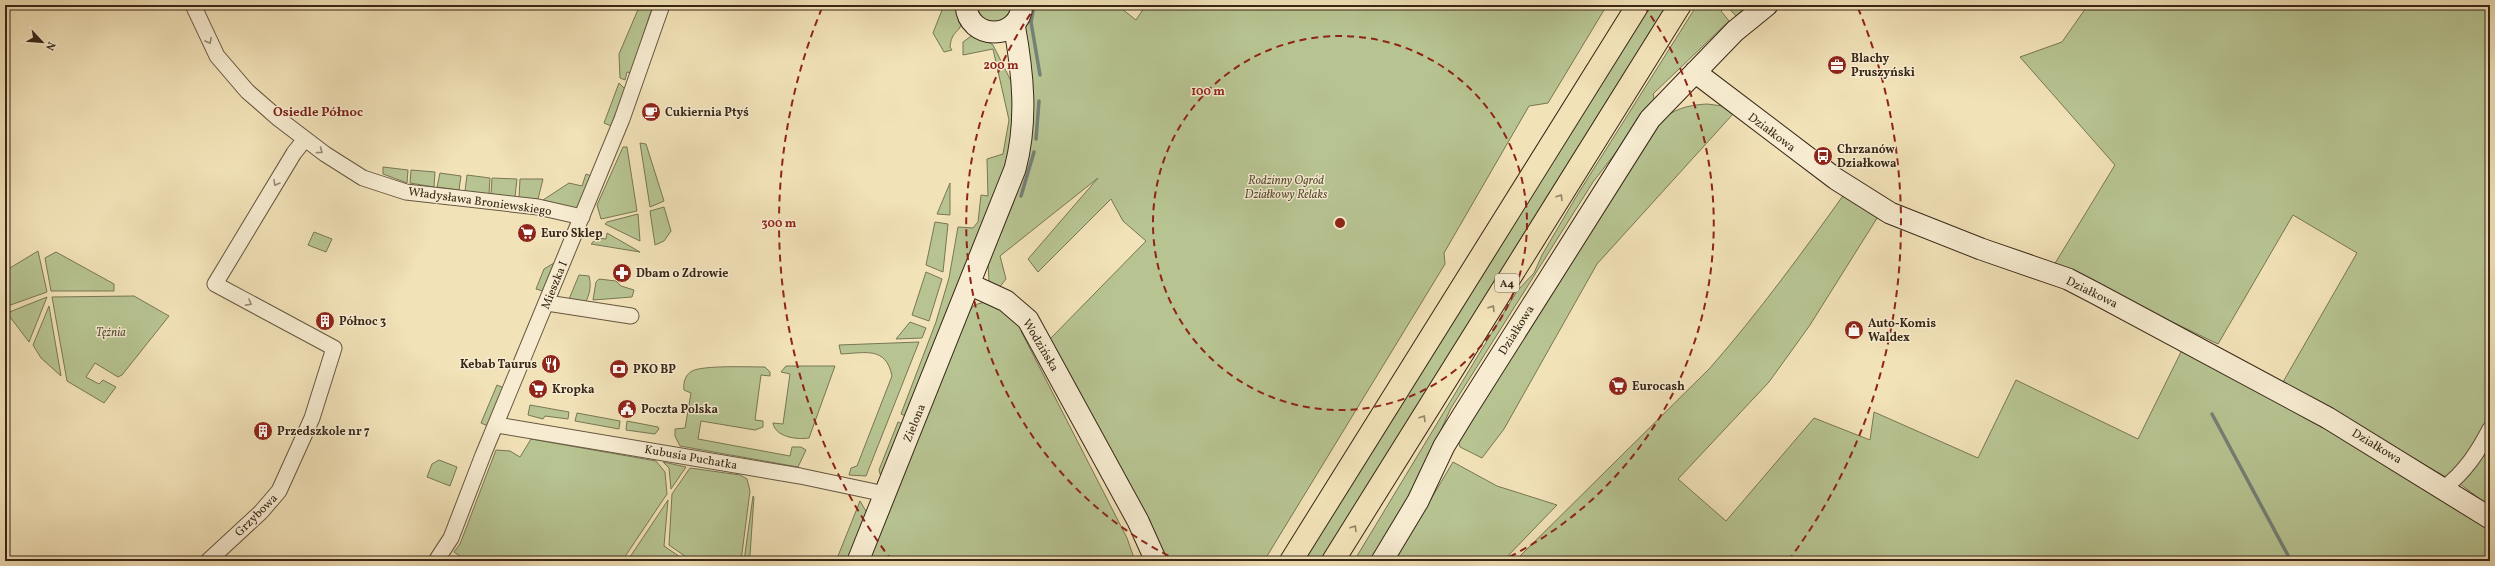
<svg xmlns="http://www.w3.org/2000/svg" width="2495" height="566" font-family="Vollkorn,serif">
<rect width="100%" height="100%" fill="#f2e2b8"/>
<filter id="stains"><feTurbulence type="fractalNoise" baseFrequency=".005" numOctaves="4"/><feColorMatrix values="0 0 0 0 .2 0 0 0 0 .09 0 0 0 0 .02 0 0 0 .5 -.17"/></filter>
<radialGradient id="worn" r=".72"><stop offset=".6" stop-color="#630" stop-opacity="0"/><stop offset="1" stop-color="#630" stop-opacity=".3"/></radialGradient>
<path fill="#b7c492" stroke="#787654" d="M 640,5 L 653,5 L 631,73 L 627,72 L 625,80 L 620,78 L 619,54 Z
M 944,5 L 956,5 C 969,38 952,23 950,47 L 952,50 L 944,52 L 933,33 Z
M 976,5 L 1014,5 L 1005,20 L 993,23 L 981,18 Z
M 1028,5 L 1117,5 L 1136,20 L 1146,5 L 1566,5 L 1569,9 L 1574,5 L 1607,5 L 1548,103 L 1529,106 L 1444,253 L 1445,264 L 1264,561 L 1164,561 L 1049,340 L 1146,241 L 1123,221 L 1111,199 L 1038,272 L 1028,259 L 1098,178 L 1000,256 L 1006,279 L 998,289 L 989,281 L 988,263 L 1013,203 L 1024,166 L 1020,42 Z
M 1649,5 L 1674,5 L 1326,561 L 1299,561 Z
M 1697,5 L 1748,5 L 1736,16 L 1726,5 L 1721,11 L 1729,21 L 1653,94 L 1655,102 L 1593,182 L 1451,408 L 1413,491 L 1372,561 L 1354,561 L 1517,291 L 1534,273 L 1542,255 L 1576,197 Z
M 2088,5 L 2490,5 L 2490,415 L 2451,480 L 2283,382 L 2357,253 L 2293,215 L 2218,344 L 2054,265 L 2115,165 L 2020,57 L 2062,42 Z
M 974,34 L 993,45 L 1011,81 L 1015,108 L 1008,167 L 908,417 L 901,414 L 936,322 L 949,278 L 958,227 L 973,228 L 978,222 L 981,195 L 988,196 L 987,159 L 1003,154 L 1009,120 L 993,49 L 963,55 L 963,42 Z
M 619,83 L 625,89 L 611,126 L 604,123 Z
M 1707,104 L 1723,106 L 1733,114 L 1597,264 L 1504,429 L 1482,458 L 1460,447 L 1458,439 L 1659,123 C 1672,109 1688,105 1707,104 Z
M 640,143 L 646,144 L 664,201 L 650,207 Z
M 623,147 L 627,147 L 637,211 L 601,219 L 597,205 Z
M 383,167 L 408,170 L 407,183 L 383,174 Z
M 411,170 L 435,172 L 434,187 L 410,183 Z
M 440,173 L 461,176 L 459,190 L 437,187 Z
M 586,174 L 591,176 L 578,208 L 574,209 L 543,200 L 569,183 L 582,186 Z
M 467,175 L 490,178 L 489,194 L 465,191 Z
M 492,178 L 517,179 L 515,197 L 491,194 Z
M 520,179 L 543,179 L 538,199 L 519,198 Z
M 950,183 L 950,215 L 937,214 Z
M 1845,193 L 1879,215 L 1810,325 L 1769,382 L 1678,479 L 1726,521 L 1814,418 L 1870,440 L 1874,412 L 1978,458 L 2016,380 L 2138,439 L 2184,346 L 2315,419 L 2490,525 L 2490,561 L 1515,561 L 1710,368 C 1759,312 1802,253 1845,193 Z
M 664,207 L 671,231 L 664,241 L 655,245 L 650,211 Z
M 638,214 L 640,241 L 605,224 L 607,222 Z
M 935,222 L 948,224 L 943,272 L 926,265 Z
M 314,232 L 332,239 L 326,252 L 308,245 Z
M 607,233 L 640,252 L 591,244 L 597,238 L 606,239 Z
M 38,251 L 47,292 L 5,307 L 5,271 Z
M 56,252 L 114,284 L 114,291 L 51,291 L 45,258 Z
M 554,263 L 543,291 L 536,289 L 544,269 Z
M 926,272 L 942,279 L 929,321 L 912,315 Z
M 579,275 L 589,276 C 592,287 589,299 582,307 L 567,304 Z
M 599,279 L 616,281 L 621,286 L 634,290 L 632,297 L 593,300 L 596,282 Z
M 134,296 L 169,316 L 122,375 L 118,377 L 95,363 L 86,377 L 99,384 L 103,380 L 116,387 L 104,403 L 67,381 L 52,297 Z
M 47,297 L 29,342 L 7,313 Z
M 985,302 L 998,304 L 1024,328 L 1021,331 L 1127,538 L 1135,561 L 865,561 L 969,312 L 974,305 Z
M 49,306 L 61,376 L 41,358 L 33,345 Z
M 910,322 L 926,328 L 922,338 L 896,339 Z
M 919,342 L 866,476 L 849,475 L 851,468 L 857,466 L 892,376 C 886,346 865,353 841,354 L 839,345 Z
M 786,366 L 835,366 L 809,438 C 797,440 775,437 773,423 L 783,424 L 790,374 L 781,372 Z
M 765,367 L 770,372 L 770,376 L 761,375 L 755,420 L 763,421 L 763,427 L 755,430 L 701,421 L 698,439 L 790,456 L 792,447 L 801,447 L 806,450 L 798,467 L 680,446 L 675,436 L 675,429 L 685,428 L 691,393 L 684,390 C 683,383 685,375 692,371 C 704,365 750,367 765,367 Z
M 497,385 L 504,388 L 488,426 L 481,423 Z
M 530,405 L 569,412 L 568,419 L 545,416 L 543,419 L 528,415 Z
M 577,413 L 620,421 L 619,429 L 575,421 Z
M 627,421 L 658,427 L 659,429 L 655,434 L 626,430 Z
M 898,422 L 905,425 L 881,477 L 879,470 Z
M 2490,437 L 2490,498 L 2486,504 L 2459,483 Z
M 531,439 L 656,461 L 665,472 L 667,494 L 622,561 L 467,561 L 454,552 L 460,544 L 496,450 L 510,451 L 520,457 Z
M 439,460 L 457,467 L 450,486 L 427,477 L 432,464 Z
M 663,462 L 686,467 L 671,489 L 669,468 Z
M 1453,462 L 1497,486 L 1557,505 L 1503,561 L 1394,561 Z
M 690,468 L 740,475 L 747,479 L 750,491 L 741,561 L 692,561 L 669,545 L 672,494 Z
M 753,496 L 754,497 L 750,555 L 749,561 L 744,561 Z
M 668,500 L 664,546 L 686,561 L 630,557 Z
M 860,501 L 867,513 L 848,561 L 836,561 Z"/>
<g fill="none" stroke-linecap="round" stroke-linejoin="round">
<path stroke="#758077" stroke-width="3.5" d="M 1034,5 L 1031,22 L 1040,75
M 1036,139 L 1039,101
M 1021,196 L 1034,152
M 2212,414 L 2291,561"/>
<g stroke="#66563f" stroke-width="17">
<path id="street" d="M 193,5 L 217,56 L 247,91 L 279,119 L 325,154 L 363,178 L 406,192 L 538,207 L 582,217
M 547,303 L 631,316
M 497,425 L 800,476 L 885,494
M 2444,488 C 2465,472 2478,452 2490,429
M 208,561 L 261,512 L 279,491 L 312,418 L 334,348 L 215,284 L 294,153 L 305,139
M 436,561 L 451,538 L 483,455 L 622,119 L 662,5"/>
</g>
<g stroke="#382717" stroke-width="23">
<path id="secondary" d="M 966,5 C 968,41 1020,41 1022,5
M 1695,72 L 1836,179 L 1890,213 L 1981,249 L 2068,279 L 2095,293 L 2328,418 L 2490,518
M 969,284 L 1006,301 L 1028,320 L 1138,521 L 1156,561
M 858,561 L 1015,169 C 1028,121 1023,73 1014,24
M 1382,561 L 1418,501 L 1444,446 L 1463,415 L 1650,119 L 1735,31 L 1767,5"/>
</g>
<g stroke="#382717" stroke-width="24">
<path id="highway" d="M 1291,561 L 1638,5
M 1333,561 L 1680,5"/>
</g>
<use href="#street" stroke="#f7ecd1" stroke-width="15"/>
<use href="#secondary" stroke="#f7ecd1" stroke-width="21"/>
<use href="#highway" stroke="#f2e2b8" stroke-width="22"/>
</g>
<defs><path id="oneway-chevron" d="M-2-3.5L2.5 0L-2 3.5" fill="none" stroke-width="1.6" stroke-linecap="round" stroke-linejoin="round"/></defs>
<g stroke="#988a74">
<use href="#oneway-chevron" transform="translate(209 41) rotate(61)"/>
<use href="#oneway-chevron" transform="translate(320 151) rotate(37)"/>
<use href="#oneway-chevron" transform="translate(276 183) rotate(120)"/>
<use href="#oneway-chevron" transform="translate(249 303) rotate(28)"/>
</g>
<g stroke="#958468">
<use href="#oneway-chevron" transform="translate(1560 197) rotate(-58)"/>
<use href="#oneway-chevron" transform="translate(1492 308) rotate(-58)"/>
<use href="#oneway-chevron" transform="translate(1423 418) rotate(-58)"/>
<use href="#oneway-chevron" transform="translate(1354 528) rotate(-58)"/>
</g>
<g fill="none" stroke="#8f2418" stroke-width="2" stroke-dasharray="7 5">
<circle cx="1340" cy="223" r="187"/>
<path d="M1179 561A374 374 0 0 1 1036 6M1644 6A374 374 0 0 1 1501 561"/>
<path d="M892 561A561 561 0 0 1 822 8M1858 8A561 561 0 0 1 1788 561"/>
</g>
<defs>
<g id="office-disc" transform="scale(1)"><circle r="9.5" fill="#8f2418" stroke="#f7ecd1"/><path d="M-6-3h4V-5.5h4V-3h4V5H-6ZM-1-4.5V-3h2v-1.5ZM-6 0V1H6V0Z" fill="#fff"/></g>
<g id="cafe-disc" transform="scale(1)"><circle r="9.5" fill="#8f2418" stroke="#f7ecd1"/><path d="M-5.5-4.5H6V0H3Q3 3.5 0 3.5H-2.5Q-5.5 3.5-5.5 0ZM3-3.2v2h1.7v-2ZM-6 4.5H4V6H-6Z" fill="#fff"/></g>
<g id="bus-disc" transform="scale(1)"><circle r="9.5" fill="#8f2418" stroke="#f7ecd1"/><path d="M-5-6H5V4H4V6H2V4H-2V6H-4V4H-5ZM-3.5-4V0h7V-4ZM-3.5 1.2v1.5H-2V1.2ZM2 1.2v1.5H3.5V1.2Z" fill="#fff"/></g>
<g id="supermarket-disc" transform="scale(1)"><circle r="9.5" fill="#8f2418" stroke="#f7ecd1"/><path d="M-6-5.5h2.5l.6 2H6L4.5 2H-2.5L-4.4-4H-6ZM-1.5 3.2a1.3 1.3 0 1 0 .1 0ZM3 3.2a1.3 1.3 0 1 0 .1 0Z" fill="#fff"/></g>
<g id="pharmacy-disc" transform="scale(1)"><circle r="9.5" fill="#8f2418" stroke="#f7ecd1"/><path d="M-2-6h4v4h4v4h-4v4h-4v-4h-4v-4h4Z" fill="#fff"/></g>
<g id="building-disc" transform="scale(1)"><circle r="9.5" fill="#8f2418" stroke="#f7ecd1"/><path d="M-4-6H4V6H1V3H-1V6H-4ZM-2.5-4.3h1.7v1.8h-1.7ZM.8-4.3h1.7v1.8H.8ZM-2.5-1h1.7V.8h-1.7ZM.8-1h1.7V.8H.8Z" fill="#fff"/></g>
<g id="shop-disc" transform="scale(1)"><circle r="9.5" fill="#8f2418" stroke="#f7ecd1"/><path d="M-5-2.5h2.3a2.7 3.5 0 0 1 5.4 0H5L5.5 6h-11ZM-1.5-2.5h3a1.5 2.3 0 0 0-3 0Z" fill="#fff"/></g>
<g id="restaurant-disc" transform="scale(1)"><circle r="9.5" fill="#8f2418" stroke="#f7ecd1"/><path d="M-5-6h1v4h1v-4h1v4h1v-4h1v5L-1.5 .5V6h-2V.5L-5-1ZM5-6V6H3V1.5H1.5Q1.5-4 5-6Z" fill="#fff"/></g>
<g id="bank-disc" transform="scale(1)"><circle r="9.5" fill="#8f2418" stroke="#f7ecd1"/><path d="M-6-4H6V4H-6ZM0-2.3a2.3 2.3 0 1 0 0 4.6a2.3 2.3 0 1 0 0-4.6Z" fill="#fff"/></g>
<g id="civic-disc" transform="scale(1)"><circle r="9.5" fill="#8f2418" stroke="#f7ecd1"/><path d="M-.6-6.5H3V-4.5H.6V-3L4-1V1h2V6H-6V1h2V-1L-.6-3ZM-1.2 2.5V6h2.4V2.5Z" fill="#fff"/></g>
</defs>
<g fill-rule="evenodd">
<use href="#office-disc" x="1837" y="65"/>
<use href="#cafe-disc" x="651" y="112"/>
<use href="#bus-disc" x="1823" y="156"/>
<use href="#supermarket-disc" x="527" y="233"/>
<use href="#pharmacy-disc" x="622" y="273"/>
<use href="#building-disc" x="325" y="321"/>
<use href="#shop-disc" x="1854" y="330"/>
<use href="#restaurant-disc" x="551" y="364"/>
<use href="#bank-disc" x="619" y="369"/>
<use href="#supermarket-disc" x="1618" y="386"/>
<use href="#supermarket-disc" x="538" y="389"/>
<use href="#civic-disc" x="627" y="409"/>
<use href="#building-disc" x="263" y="431"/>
</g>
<g text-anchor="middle" stroke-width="3" stroke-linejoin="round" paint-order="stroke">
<rect fill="#f7ecd1" stroke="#71624f" stroke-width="1" x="1495" y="274" width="24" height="18" rx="3"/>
<g font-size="11" font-weight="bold" fill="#382717">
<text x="1507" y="287">A4</text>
</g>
<g font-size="12" font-weight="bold" fill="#382717" stroke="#f7ecd1" text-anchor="start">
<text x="1851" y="62">Blachy<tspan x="1851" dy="14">Pruszyński</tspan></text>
<text x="665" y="116">Cukiernia Ptyś</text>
<text x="1837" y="153">Chrzanów<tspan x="1837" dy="14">Działkowa</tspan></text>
<text x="541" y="237">Euro Sklep</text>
<text x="636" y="277">Dbam o Zdrowie</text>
<text x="339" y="325">Północ 3</text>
<text x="1868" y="327">Auto-Komis<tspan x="1868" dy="14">Waldex</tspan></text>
<text x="537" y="368" text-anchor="end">Kebab Taurus</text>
<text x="633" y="373">PKO BP</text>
<text x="1632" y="390">Eurocash</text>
<text x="552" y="393">Kropka</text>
<text x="641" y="413">Poczta Polska</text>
<text x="277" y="435">Przedszkole nr 7</text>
</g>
<g font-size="12" fill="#382717" stroke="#f7ecd1">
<text transform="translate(1772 132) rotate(37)" y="4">Działkowa</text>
<text transform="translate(480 201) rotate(8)" y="4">Władysława Broniewskiego</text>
<text transform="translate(554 285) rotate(-68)" y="4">Mieszka I</text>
<text transform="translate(2092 292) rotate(26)" y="4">Działkowa</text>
<text transform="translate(1516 330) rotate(-58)" y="4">Działkowa</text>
<text transform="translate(1041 345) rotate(59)" y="4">Wodzińska</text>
<text transform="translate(914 423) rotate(-68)" y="4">Zielona</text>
<text transform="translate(2377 446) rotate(31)" y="4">Działkowa</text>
<text transform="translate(691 457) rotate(10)" y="4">Kubusia Puchatka</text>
<text transform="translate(256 515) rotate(-45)" y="4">Grzybowa</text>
</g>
<g font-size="12" font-style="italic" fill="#584e36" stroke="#f7ecd1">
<text x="1286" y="184">Rodzinny Ogród<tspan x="1286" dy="14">Działkowy Relaks</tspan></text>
<text x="111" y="336">Tężnia</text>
</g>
<g font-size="13" font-weight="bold" fill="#7a1f14" stroke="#f7ecd1">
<text x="318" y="116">Osiedle Północ</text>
</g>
</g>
<circle cx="1340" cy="223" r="6" fill="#8f2418" stroke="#f7ecd1" stroke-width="2"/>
<g font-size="12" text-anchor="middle" font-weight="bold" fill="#8f2418" stroke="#f7ecd1" stroke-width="3" stroke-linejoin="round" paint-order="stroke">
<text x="1001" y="69">200 m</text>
<text x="1208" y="95">100 m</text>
<text x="779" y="227">300 m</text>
</g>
<rect width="2495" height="566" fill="none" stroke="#f2e2b8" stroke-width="20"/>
<rect x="6" y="6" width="2483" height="554" fill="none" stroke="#382717" stroke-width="2"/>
<rect x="10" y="10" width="2475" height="546" fill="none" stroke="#382717"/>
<g transform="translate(42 42) rotate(116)" stroke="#f7ecd1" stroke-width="3" paint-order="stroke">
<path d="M0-3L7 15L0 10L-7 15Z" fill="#382717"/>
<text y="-6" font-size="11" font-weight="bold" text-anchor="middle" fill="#382717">N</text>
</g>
<rect width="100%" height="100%" filter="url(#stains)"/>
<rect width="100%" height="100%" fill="url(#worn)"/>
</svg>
